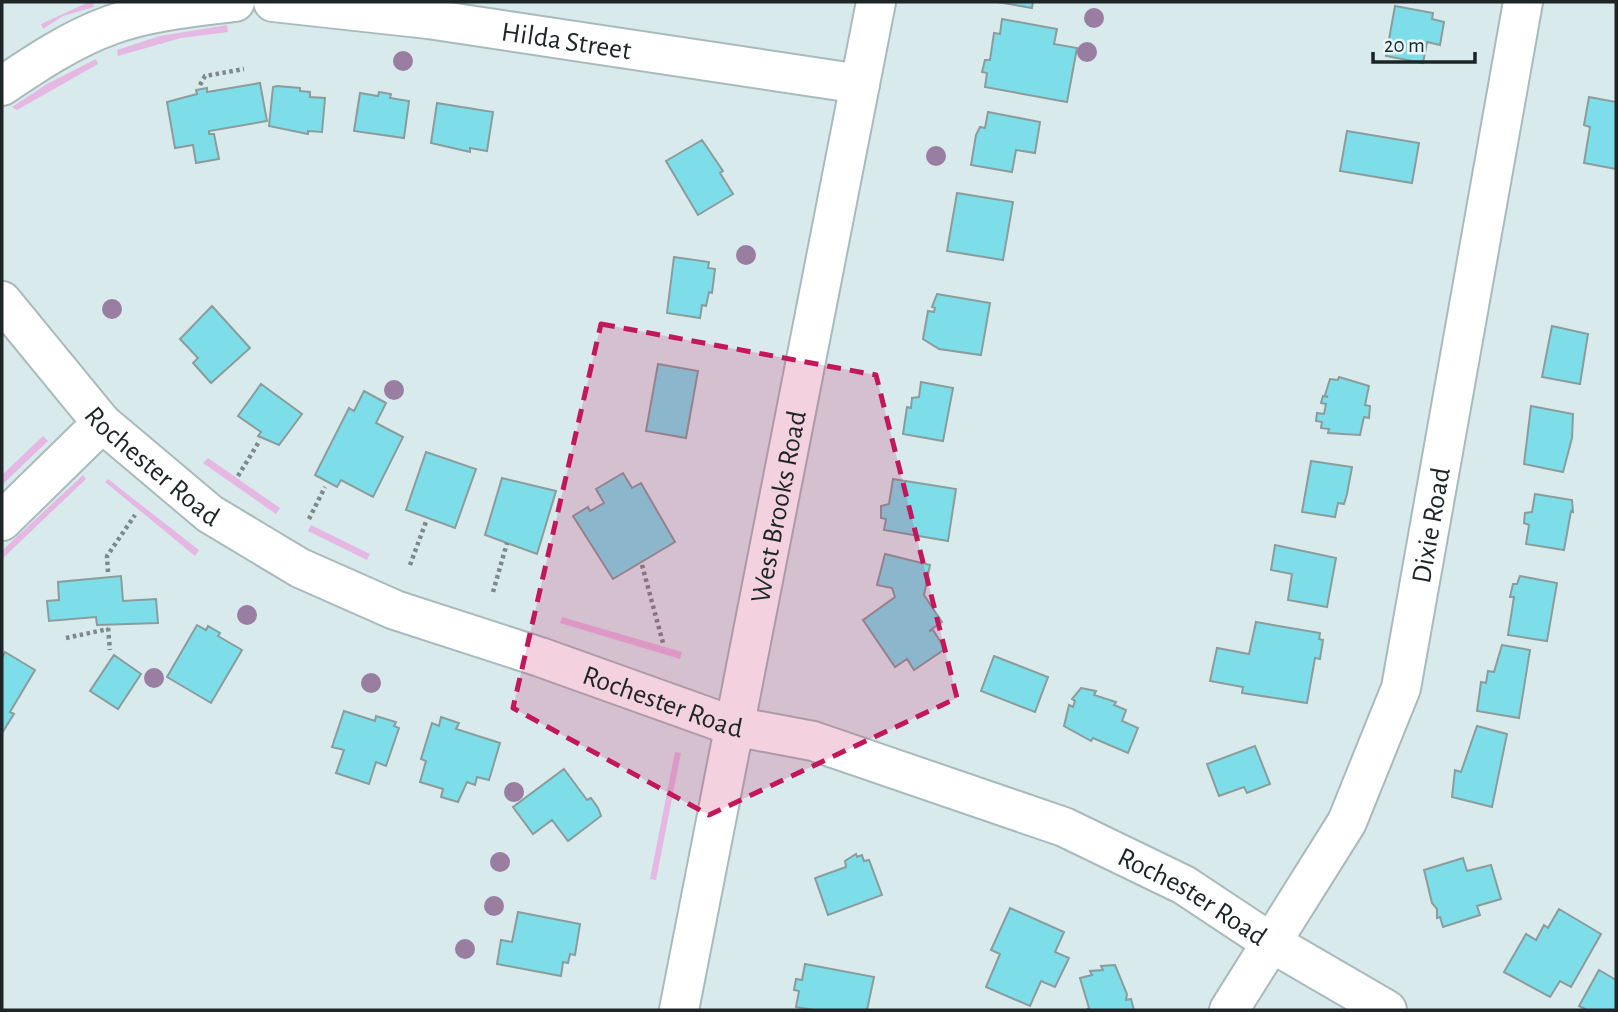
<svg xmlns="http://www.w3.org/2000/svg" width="1618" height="1012" font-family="'Alegreya Sans',sans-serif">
<rect width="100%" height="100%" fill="#d9eaec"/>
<path fill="#e4b8e2" d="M 89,2 L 93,2 L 94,7 L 63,16 L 43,29 L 41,24 Z
M 227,25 L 228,32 L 181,38 L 118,56 L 117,50 L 160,36 Z
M 96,59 L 98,64 L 17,110 L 12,107 L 47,84 Z
M 43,436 L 48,441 L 2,485 L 2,475 Z
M 208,458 L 280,508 L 276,514 L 203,463 Z
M 83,475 L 86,479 L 2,559 L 2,551 L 8,545 Z
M 108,479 L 199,550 L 195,556 L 105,482 Z
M 311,525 L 370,554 L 367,560 L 308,531 Z
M 562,617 L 682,652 L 680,659 L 560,623 Z
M 675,752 L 681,753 L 680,758 L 656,880 L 650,879 Z"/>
<path fill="#7ddee9" stroke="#8b9c9d" stroke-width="2" d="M 997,2 L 1033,2 L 1032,8 Z
M 1395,6 L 1433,13 L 1432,19 L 1444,22 L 1440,45 L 1427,42 L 1423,63 L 1386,56 Z
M 1002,19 L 1057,29 L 1054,44 L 1077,48 L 1067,102 L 985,87 L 987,73 L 982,72 L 985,60 L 990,60 L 994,33 L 1000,34 Z
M 260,83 L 267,121 L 209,131 L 209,134 L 214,134 L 219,159 L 196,163 L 193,145 L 175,148 L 167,102 L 197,94 L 196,90 L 207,88 L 207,92 Z
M 277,86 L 300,88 L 300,91 L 310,92 L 310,97 L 325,98 L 322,132 L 308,131 L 308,134 L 269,126 L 273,87 Z
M 379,92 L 391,94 L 390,98 L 409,101 L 404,138 L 354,131 L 360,93 L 378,96 Z
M 1589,97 L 1616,102 L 1616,169 L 1584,163 L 1590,127 L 1584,125 Z
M 437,103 L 493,112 L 487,151 L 470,148 L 470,152 L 431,143 Z
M 988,112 L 1040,122 L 1035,153 L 1016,150 L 1012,172 L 971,165 L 976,135 L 980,127 L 985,128 Z
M 1347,131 L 1419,143 L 1412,183 L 1340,171 Z
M 702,140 L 723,171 L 720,173 L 733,194 L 698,215 L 666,161 Z
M 957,193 L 1013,202 L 1003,260 L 947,251 Z
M 674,257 L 709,262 L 708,268 L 715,269 L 712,293 L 709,292 L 706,306 L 702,305 L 700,318 L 667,313 Z
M 937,294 L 990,303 L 981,355 L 939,349 L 923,339 L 928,311 L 934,312 L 935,308 L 932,307 Z
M 212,306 L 250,348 L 211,383 L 193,363 L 198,358 L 180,339 Z
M 1552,326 L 1588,334 L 1580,384 L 1542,377 Z
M 658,364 L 698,371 L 686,438 L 646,431 Z
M 1339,377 L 1369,386 L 1365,405 L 1370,406 L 1369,418 L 1364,417 L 1360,435 L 1328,433 L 1329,429 L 1321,428 L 1322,422 L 1316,421 L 1317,413 L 1324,414 L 1326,404 L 1321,403 L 1323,396 L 1328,397 L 1325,395 L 1330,379 L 1338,380 Z
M 921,382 L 953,388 L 943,441 L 903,434 L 907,407 L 911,408 L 912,398 L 919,397 Z
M 261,384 L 302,414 L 279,445 L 258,436 L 261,432 L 238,416 Z
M 364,391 L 386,403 L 376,423 L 403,437 L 373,497 L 341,480 L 337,487 L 315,475 L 349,408 L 354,411 Z
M 1531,406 L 1573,414 L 1572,438 L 1563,472 L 1524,464 Z
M 426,452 L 476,469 L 455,528 L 406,510 Z
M 1311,461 L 1352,467 L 1347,494 L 1344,504 L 1338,503 L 1335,517 L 1302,512 Z
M 623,473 L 632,488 L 641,483 L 675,542 L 613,579 L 573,516 L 588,507 L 590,511 L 604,503 L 596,489 Z
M 502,478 L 556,491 L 537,554 L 485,535 Z
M 893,479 L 956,489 L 948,541 L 884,530 L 886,519 L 881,518 L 881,506 L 889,504 Z
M 1535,494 L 1572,500 L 1573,512 L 1571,511 L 1564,550 L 1526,544 L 1529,525 L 1524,523 L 1525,513 L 1532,512 Z
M 1275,545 L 1336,558 L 1327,607 L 1288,600 L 1292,574 L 1271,570 Z
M 885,554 L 930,565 L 924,595 L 942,622 L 929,631 L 933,630 L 945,649 L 914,670 L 907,659 L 895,667 L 863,620 L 895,597 L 892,588 L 877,585 Z
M 121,576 L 123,601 L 156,599 L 158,623 L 97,625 L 96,617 L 49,621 L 47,601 L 59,600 L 58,582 Z
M 1520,576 L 1557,583 L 1547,641 L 1508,635 L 1514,597 L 1510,597 L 1513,584 L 1517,584 Z
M 1256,622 L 1320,633 L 1319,639 L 1323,640 L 1320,659 L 1315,658 L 1307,703 L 1242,693 L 1243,687 L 1210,681 L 1217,648 L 1249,654 Z
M 197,625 L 206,630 L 208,626 L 220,633 L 218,636 L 242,650 L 211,703 L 167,677 Z
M 1502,645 L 1530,650 L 1519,718 L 1477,711 L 1481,682 L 1486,683 L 1488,671 L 1494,672 Z
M 5,652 L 35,670 L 10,712 L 14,714 L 2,733 L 2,658 Z
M 114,655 L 141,674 L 118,709 L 90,691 Z
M 994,656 L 1048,677 L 1035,712 L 981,691 Z
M 1081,688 L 1096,691 L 1094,695 L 1116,702 L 1114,705 L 1126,710 L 1122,721 L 1138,728 L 1128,753 L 1093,738 L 1091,741 L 1064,726 L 1069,705 L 1073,707 L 1075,701 L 1072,699 Z
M 344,711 L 375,721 L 376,716 L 396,722 L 394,726 L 399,728 L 386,766 L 376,762 L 369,784 L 336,773 L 344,750 L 332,747 Z
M 441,717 L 459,723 L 456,729 L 500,743 L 489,780 L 477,777 L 475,785 L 467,782 L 458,802 L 441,797 L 443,789 L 420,782 L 426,761 L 421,759 L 432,723 L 439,726 Z
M 1477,726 L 1507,734 L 1492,807 L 1452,797 L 1455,770 L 1461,772 Z
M 1255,746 L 1270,784 L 1247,793 L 1244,787 L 1219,796 L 1207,764 Z
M 564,769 L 587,800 L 591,798 L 598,808 L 601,816 L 568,841 L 552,820 L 533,834 L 513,807 Z
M 856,854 L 857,857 L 862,855 L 864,861 L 869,860 L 882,895 L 828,915 L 815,878 L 846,867 L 845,861 Z
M 1463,858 L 1467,871 L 1491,865 L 1501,899 L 1477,906 L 1480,915 L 1443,927 L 1440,917 L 1437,918 L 1437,909 L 1432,903 L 1424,870 Z
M 1010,908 L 1064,932 L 1055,952 L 1069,958 L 1055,987 L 1041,981 L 1030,1006 L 986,987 L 1000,954 L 991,950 Z
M 1559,909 L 1601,934 L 1571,987 L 1560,981 L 1550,997 L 1504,972 L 1526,934 L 1536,940 L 1544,925 L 1548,928 Z
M 518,912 L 580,924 L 575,955 L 570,954 L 568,963 L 563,962 L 561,976 L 497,964 L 501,940 L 512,942 Z
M 805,964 L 874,977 L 867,1010 L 814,1010 L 796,1007 L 799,991 L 794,990 L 796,979 L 802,980 Z
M 1115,965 L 1127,994 L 1126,1000 L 1131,999 L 1134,1010 L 1086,1010 L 1089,1008 L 1080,978 L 1092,975 L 1090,971 L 1103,970 L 1101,966 Z
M 1599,970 L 1616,980 L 1616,1010 L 1587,1010 L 1579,1006 Z"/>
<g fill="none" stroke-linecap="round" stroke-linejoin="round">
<g stroke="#a9babc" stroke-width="42">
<g id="minor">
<path id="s1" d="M 273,2 L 428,19 L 860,84"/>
<path d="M 2,86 C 36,63 72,39 111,25 C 150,11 194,7 235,2"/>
<path id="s2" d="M 2,301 L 102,423 L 210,514 L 300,568 L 395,610 L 540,657 L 733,726 L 813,741 L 1064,827 L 1184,885 L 1270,942 L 1387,1010"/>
<path d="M 2,521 L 102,423"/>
<path id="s3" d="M 679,1010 L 876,2"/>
<path id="s4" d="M 1229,1010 L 1347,822 L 1401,688 L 1523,2"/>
</g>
</g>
<path stroke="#7d898b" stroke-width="4.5" stroke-dasharray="3.5 3.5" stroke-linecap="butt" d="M 200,85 L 205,76 L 244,69
M 238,476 L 260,440
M 309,519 L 325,487
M 410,565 L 427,519
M 642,565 L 663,643
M 108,572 L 107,556 L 135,515
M 493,592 L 507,543
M 108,628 L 110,650
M 66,638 L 108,629"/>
<use href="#minor" stroke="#fff" stroke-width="38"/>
</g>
<g fill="#997ea2">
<circle cx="1094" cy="18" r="10"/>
<circle cx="1087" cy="52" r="10"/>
<circle cx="403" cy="61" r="10"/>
<circle cx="936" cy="156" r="10"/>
<circle cx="746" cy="255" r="10"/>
<circle cx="112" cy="309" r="10"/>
<circle cx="394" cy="390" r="10"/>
<circle cx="247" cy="615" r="10"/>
<circle cx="154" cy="678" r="10"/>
<circle cx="371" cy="683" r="10"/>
<circle cx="514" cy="792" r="10"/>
<circle cx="500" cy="862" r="10"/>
<circle cx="494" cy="906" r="10"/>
<circle cx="465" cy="949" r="10"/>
</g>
<path fill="#c2185b" fill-opacity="0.2" stroke="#c2185b" stroke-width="5" stroke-dasharray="14 9" stroke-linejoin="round" d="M 601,324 L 876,375 L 957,698 L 709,815 L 513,708 Z"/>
<g text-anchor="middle" stroke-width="6" stroke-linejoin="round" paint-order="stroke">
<g font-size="28" fill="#1e2526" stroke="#e6f7f9">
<text dy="10" stroke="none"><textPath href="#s1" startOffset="296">Hilda Street</textPath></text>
<text dy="10" stroke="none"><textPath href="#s2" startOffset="224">Rochester Road</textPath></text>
<text dy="10" stroke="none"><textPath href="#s3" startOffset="513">West Brooks Road</textPath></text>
<text dy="10" stroke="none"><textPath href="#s4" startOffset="532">Dixie Road</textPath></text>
<text dy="10" stroke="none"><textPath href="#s2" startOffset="791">Rochester Road</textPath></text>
<text dy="10" stroke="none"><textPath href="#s2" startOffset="1358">Rochester Road</textPath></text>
</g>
</g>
<rect width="1618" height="1012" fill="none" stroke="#1e2526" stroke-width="7"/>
<path d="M1373 52v10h102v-10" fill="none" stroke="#1e2526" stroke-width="3.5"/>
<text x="1384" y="52" font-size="21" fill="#1e2526" stroke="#e6f7f9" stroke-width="5" paint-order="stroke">20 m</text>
</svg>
